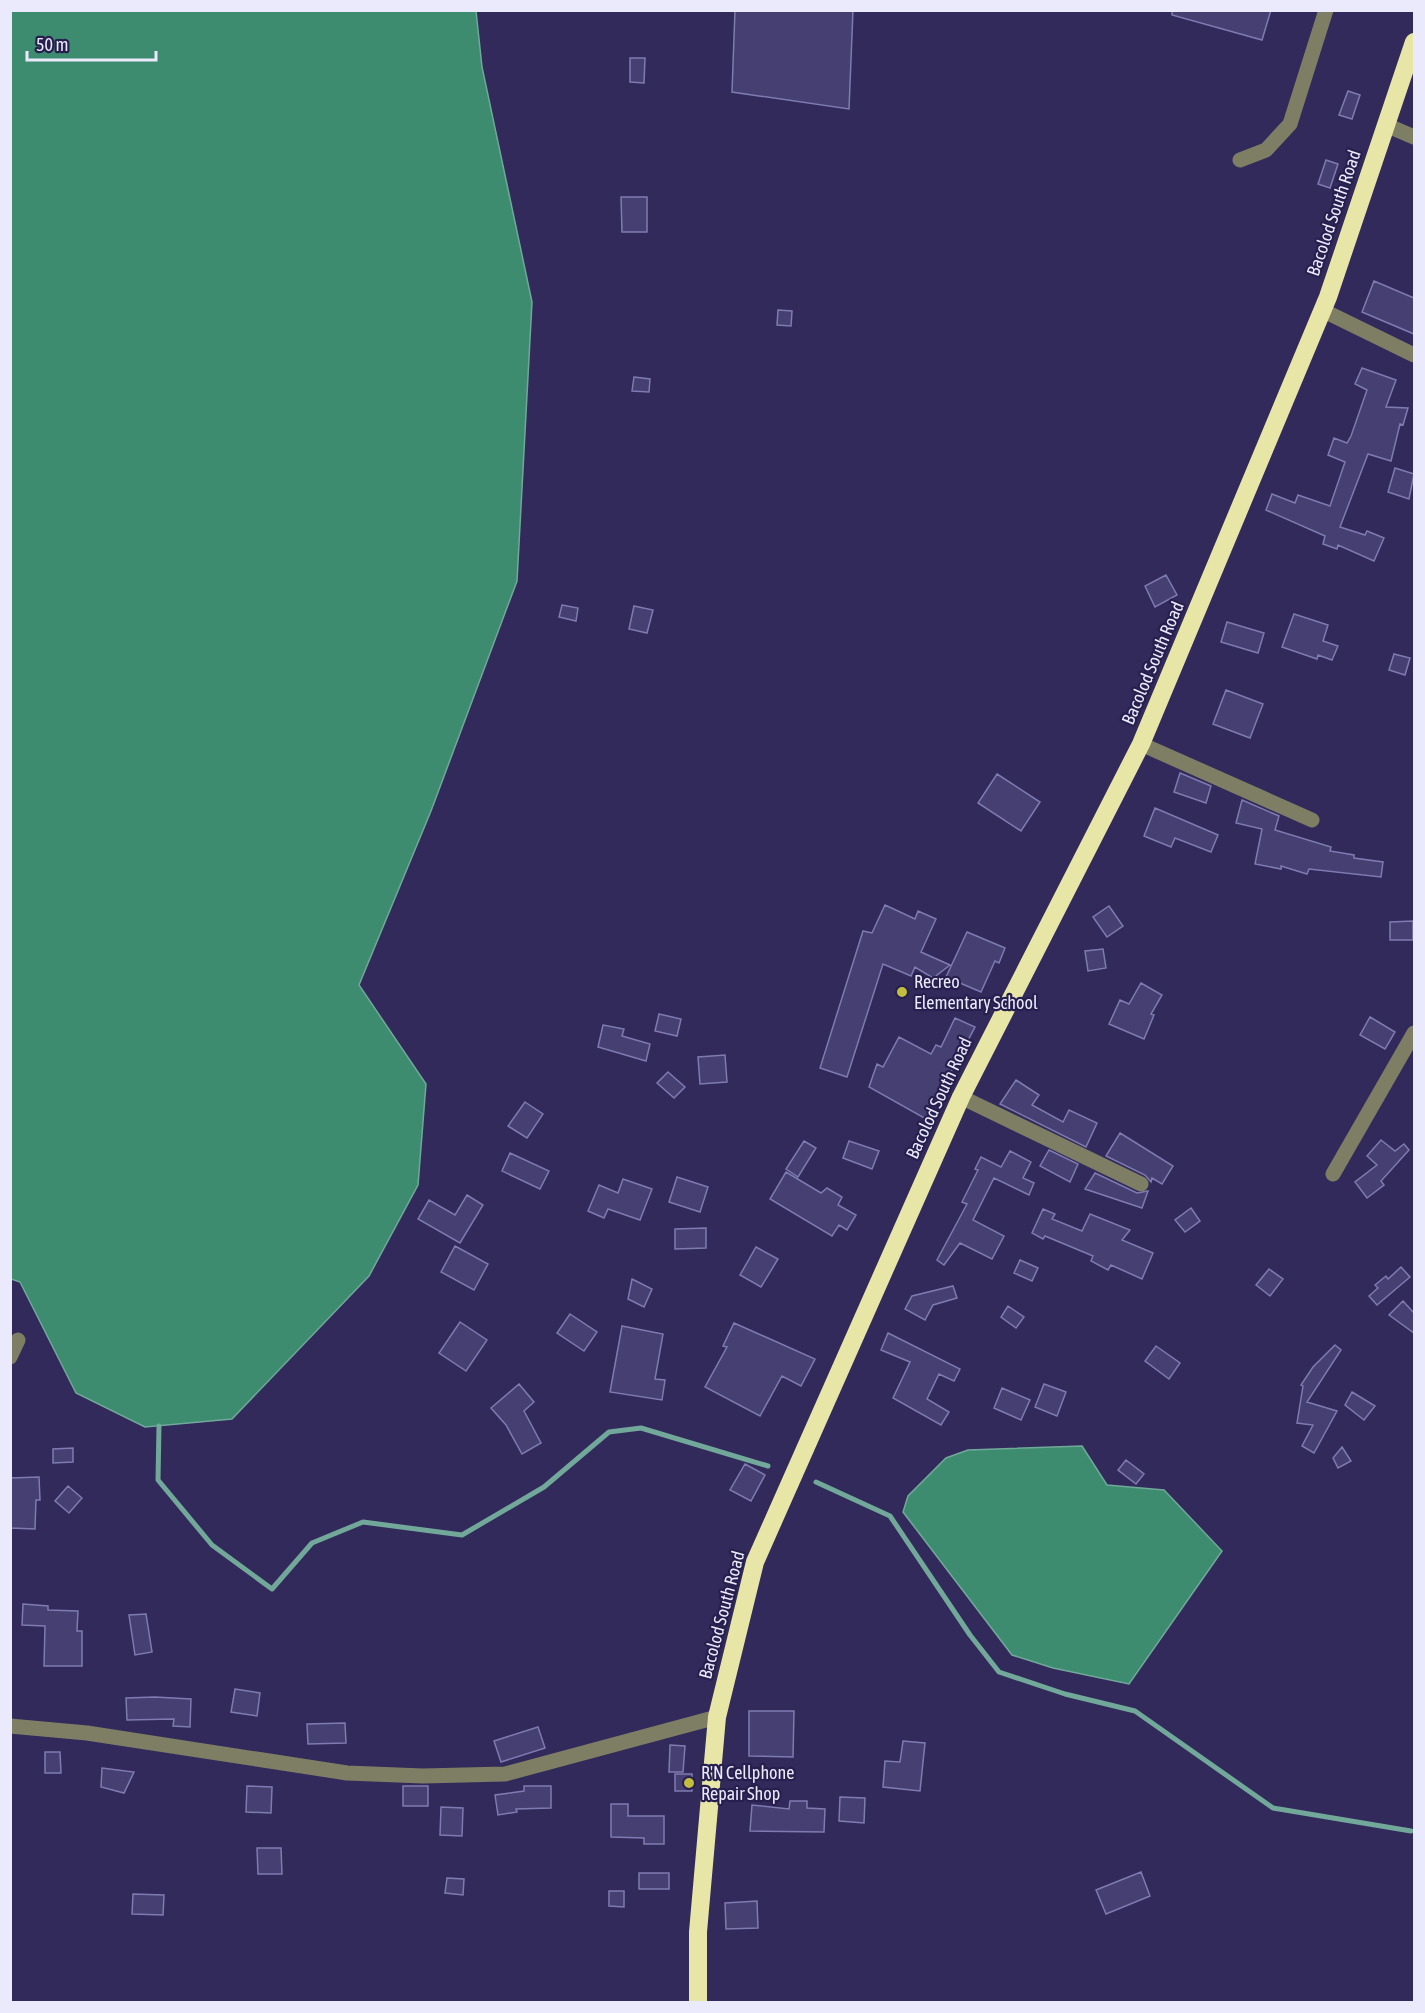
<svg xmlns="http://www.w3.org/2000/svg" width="1425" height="2013" font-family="'Asap Condensed',sans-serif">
<rect width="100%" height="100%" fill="#312a5a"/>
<path fill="#3d8c70" stroke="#71a89a" stroke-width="1.5" d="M 10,11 L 476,11 L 482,67 L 532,302 L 517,581 L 431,811 L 359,985 L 426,1084 L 418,1185 L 369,1276 L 232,1419 L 145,1427 L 76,1393 L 20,1282 L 11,1279 Z
M 1082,1446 L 1107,1485 L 1164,1490 L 1222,1551 L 1129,1684 L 1053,1668 L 1012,1655 L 903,1512 L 908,1496 L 946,1458 L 968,1450 Z"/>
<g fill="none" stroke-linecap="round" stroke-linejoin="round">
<path stroke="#71a89a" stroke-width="5" d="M 159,1426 L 158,1480 L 212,1545 L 272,1589 L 312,1543 L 363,1522 L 462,1535 L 544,1487 L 609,1432 L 641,1428 L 768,1466
M 816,1482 L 890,1516 L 970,1635 L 999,1672 L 1065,1694 L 1135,1711 L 1273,1808 L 1411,1831"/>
</g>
<path fill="#454071" stroke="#7f7bb1" stroke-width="1.5" d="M 735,10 L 853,10 L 849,109 L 732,92 Z
M 1172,10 L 1271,10 L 1262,40 L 1172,15 Z
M 630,58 L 645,58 L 644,83 L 630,82 Z
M 1348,91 L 1360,95 L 1352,119 L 1339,115 Z
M 1326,160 L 1338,164 L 1330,188 L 1318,184 Z
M 621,197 L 647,197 L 647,232 L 622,232 Z
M 1374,281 L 1414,298 L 1414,334 L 1362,312 Z
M 778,310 L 792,311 L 791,326 L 777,325 Z
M 1362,368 L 1396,380 L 1386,407 L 1408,408 L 1403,425 L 1400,424 L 1391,461 L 1368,454 L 1340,527 L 1365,535 L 1367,531 L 1384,538 L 1374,561 L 1338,545 L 1337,549 L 1323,544 L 1325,536 L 1266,510 L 1272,494 L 1295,503 L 1298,495 L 1330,506 L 1345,462 L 1328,455 L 1334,438 L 1347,443 L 1351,436 L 1367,390 L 1355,384 Z
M 634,377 L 650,379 L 649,392 L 632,391 Z
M 1395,468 L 1414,474 L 1409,499 L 1388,492 Z
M 1166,575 L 1177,595 L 1155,607 L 1145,586 Z
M 562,605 L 578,608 L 576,621 L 559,617 Z
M 634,606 L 653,610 L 647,633 L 629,629 Z
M 1294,614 L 1328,625 L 1323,641 L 1338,646 L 1332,660 L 1318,655 L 1317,659 L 1282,647 Z
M 1227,622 L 1264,633 L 1258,653 L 1221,642 Z
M 1394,654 L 1410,658 L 1405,675 L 1389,670 Z
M 1226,690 L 1263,704 L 1250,738 L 1213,724 Z
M 1180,773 L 1211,786 L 1206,803 L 1174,792 Z
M 997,774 L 1040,802 L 1021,831 L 978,803 Z
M 1242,800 L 1279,816 L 1275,830 L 1331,847 L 1330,851 L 1354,855 L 1354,858 L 1383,862 L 1381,877 L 1309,869 L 1307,874 L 1281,866 L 1281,869 L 1255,864 L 1262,829 L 1236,823 Z
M 1155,808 L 1218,835 L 1211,852 L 1175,838 L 1171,847 L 1144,836 Z
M 885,905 L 915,919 L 918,911 L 936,919 L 921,952 L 950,965 L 933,978 L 915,967 L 911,976 L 883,964 L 847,1077 L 820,1068 L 863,931 L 872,933 Z
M 1109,906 L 1123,926 L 1107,937 L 1093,917 Z
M 1413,921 L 1413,940 L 1390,940 L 1390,922 Z
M 967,932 L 1005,948 L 999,963 L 995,961 L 981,992 L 946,977 Z
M 1103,949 L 1106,968 L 1088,971 L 1085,951 Z
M 1141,983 L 1162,995 L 1151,1014 L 1154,1015 L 1144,1039 L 1109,1024 L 1120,1000 L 1129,1004 Z
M 659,1014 L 681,1019 L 677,1036 L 655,1031 Z
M 1370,1017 L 1395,1032 L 1385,1049 L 1360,1035 Z
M 955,1018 L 975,1027 L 926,1119 L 869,1087 L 877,1064 L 883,1067 L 899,1037 L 931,1054 L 936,1045 L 941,1047 Z
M 603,1025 L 624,1029 L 622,1036 L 650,1044 L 646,1061 L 598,1047 Z
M 725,1055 L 727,1082 L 700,1084 L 698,1057 Z
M 668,1072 L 685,1087 L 674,1098 L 657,1083 Z
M 1016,1080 L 1039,1095 L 1032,1105 L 1063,1122 L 1069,1110 L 1097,1123 L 1086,1147 L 1000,1104 Z
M 525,1102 L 543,1114 L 527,1138 L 508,1126 Z
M 1120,1133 L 1173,1166 L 1162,1184 L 1152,1178 L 1151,1182 L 1145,1175 L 1106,1156 Z
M 1381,1140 L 1395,1151 L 1404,1144 L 1409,1150 L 1381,1181 L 1384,1185 L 1367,1198 L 1355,1182 L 1377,1165 L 1367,1156 Z
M 804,1141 L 816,1148 L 798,1177 L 786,1169 Z
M 849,1141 L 879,1151 L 872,1169 L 843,1158 Z
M 1049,1150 L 1078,1164 L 1070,1182 L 1040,1166 Z
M 1010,1151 L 1031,1162 L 1023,1178 L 1034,1183 L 1029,1195 L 994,1178 L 973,1220 L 1004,1236 L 992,1259 L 960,1243 L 944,1265 L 937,1260 L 967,1204 L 962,1202 L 978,1170 L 975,1169 L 981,1157 L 1001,1167 Z
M 510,1153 L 549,1171 L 540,1189 L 502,1171 Z
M 786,1172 L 821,1193 L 827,1188 L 842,1197 L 838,1205 L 856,1215 L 847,1230 L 839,1225 L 832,1236 L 770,1199 Z
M 1095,1173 L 1137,1193 L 1148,1191 L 1142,1208 L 1085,1189 Z
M 677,1177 L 708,1187 L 700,1212 L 669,1202 Z
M 623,1179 L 652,1189 L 640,1220 L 608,1209 L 604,1218 L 588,1211 L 599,1185 L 618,1193 Z
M 467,1195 L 483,1205 L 460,1243 L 418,1219 L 429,1200 L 455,1215 Z
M 1191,1208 L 1200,1221 L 1185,1232 L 1175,1220 Z
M 1043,1209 L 1055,1214 L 1052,1219 L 1082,1231 L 1090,1214 L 1130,1230 L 1122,1240 L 1153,1253 L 1142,1279 L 1111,1265 L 1108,1270 L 1091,1261 L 1093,1256 L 1045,1236 L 1043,1239 L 1032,1233 Z
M 706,1228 L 706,1248 L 675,1249 L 675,1229 Z
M 455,1246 L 488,1264 L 474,1290 L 441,1272 Z
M 756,1247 L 778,1259 L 761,1287 L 740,1275 Z
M 1020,1260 L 1038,1268 L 1032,1281 L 1014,1273 Z
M 1401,1267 L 1410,1277 L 1377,1305 L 1369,1296 L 1378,1288 L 1375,1285 L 1386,1276 L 1388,1279 Z
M 1269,1269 L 1283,1279 L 1270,1296 L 1256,1285 Z
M 632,1279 L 652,1289 L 644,1307 L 628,1299 Z
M 953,1286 L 957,1298 L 933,1305 L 925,1320 L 905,1309 L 912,1296 Z
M 1403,1301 L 1414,1313 L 1414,1333 L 1389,1315 Z
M 1008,1306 L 1024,1317 L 1016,1328 L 1001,1317 Z
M 570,1314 L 597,1332 L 584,1351 L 557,1333 Z
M 460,1322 L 487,1340 L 466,1371 L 439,1353 Z
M 734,1323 L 815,1359 L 801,1386 L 782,1376 L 760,1416 L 705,1387 L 727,1347 L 723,1346 Z
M 622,1326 L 663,1334 L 655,1379 L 665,1380 L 662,1400 L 610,1392 Z
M 888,1333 L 960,1369 L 954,1381 L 939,1374 L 927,1399 L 949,1412 L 941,1425 L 893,1398 L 910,1362 L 881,1350 Z
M 1335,1345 L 1341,1350 L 1307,1402 L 1337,1411 L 1314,1453 L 1302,1446 L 1313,1425 L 1297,1423 L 1303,1386 L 1301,1385 L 1313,1367 Z
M 1156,1346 L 1180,1363 L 1169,1379 L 1145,1361 Z
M 519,1384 L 534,1402 L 524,1411 L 541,1443 L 522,1454 L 506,1425 L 491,1408 Z
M 1044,1384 L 1066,1392 L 1057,1416 L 1035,1407 Z
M 1002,1388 L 1030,1400 L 1021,1420 L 994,1408 Z
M 1352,1392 L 1375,1406 L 1364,1420 L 1345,1405 Z
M 1342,1447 L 1351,1461 L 1338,1468 L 1333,1458 Z
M 73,1448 L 73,1462 L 53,1463 L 53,1449 Z
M 1126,1460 L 1144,1474 L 1136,1484 L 1118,1470 Z
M 745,1464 L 765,1475 L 751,1501 L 730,1490 Z
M 39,1477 L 40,1500 L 36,1500 L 35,1529 L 10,1528 L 10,1478 Z
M 68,1486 L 82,1498 L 69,1513 L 55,1501 Z
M 23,1604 L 48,1606 L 48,1610 L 78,1611 L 77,1631 L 82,1631 L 82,1666 L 44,1666 L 45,1626 L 22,1625 Z
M 146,1614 L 152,1652 L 135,1655 L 129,1615 Z
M 235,1689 L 260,1693 L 257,1716 L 231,1712 Z
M 155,1697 L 191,1699 L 190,1727 L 173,1726 L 174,1719 L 127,1720 L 126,1698 Z
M 749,1711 L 794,1711 L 793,1757 L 749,1756 Z
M 345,1723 L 346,1743 L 308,1744 L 307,1724 Z
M 538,1727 L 545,1748 L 501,1762 L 494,1741 Z
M 903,1741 L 925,1743 L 920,1791 L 883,1787 L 885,1761 L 900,1762 Z
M 670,1745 L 685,1746 L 683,1772 L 669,1772 Z
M 45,1752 L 60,1752 L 61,1773 L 45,1773 Z
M 102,1768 L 134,1772 L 124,1793 L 101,1787 Z
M 675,1774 L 692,1774 L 692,1791 L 675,1791 Z
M 247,1786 L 272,1787 L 271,1813 L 246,1812 Z
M 403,1786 L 428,1786 L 428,1806 L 403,1806 Z
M 524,1786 L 551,1786 L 551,1808 L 516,1809 L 517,1812 L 498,1815 L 495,1795 L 524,1791 Z
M 840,1797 L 865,1798 L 864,1823 L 839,1821 Z
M 790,1801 L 807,1801 L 807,1808 L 825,1809 L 824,1832 L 750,1831 L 752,1805 L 789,1809 Z
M 611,1804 L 628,1804 L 628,1816 L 664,1816 L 664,1844 L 644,1844 L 644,1838 L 611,1837 Z
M 441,1807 L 463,1808 L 462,1836 L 440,1835 Z
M 257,1848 L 281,1848 L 282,1874 L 258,1874 Z
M 1141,1872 L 1150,1896 L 1106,1914 L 1096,1890 Z
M 639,1873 L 669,1873 L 669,1889 L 639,1889 Z
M 447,1878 L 464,1879 L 463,1895 L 445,1893 Z
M 609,1891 L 624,1891 L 624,1907 L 609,1906 Z
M 133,1894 L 164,1895 L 163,1915 L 132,1914 Z
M 757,1901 L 758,1928 L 726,1929 L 725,1903 Z"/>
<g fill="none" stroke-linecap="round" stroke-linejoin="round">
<path stroke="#7e7e65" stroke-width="15" d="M 1386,125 L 1414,137
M 1240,160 L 1266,150 L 1290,124 L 1326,10
M 1322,310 L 1414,355
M 1141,744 L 1312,820
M 961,1097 L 1141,1184
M 1333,1174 L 1414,1033
M 10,1357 L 18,1340
M 10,1726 L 87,1733 L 347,1773 L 423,1776 L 505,1774 L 717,1717"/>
<path stroke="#e7e6a7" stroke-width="18" d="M 698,2002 L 698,1932 L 717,1717 L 755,1562 L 961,1097 L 1141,744 L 1328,297 L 1414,42"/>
</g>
<g fill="#c2bd3f" stroke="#27204e" stroke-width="2">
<circle cx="902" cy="992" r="6"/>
<circle cx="689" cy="1783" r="6"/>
</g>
<g text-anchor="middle" stroke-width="4.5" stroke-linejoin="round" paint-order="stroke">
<g font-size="18" fill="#ebeafd" stroke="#27204e">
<text transform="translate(1334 213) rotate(-71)" y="6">Bacolod South Road</text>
<text transform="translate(1153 663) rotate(-67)" y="6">Bacolod South Road</text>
<text transform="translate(939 1098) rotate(-65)" y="6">Bacolod South Road</text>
<text transform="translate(722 1615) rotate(-75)" y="6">Bacolod South Road</text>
</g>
<g font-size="18" fill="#ebeafd" stroke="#27204e" text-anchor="start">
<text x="914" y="988">Recreo<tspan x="914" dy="21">Elementary School</tspan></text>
<text x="701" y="1779">R'N Cellphone<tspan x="701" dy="21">Repair Shop</tspan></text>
</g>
</g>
<rect width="1425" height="2013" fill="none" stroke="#ebeafd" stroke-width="24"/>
<path d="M27 51v9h129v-9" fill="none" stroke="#ebeafd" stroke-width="3"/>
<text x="36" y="51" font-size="18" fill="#ebeafd" stroke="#27204e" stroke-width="4.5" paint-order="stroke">50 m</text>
</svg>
